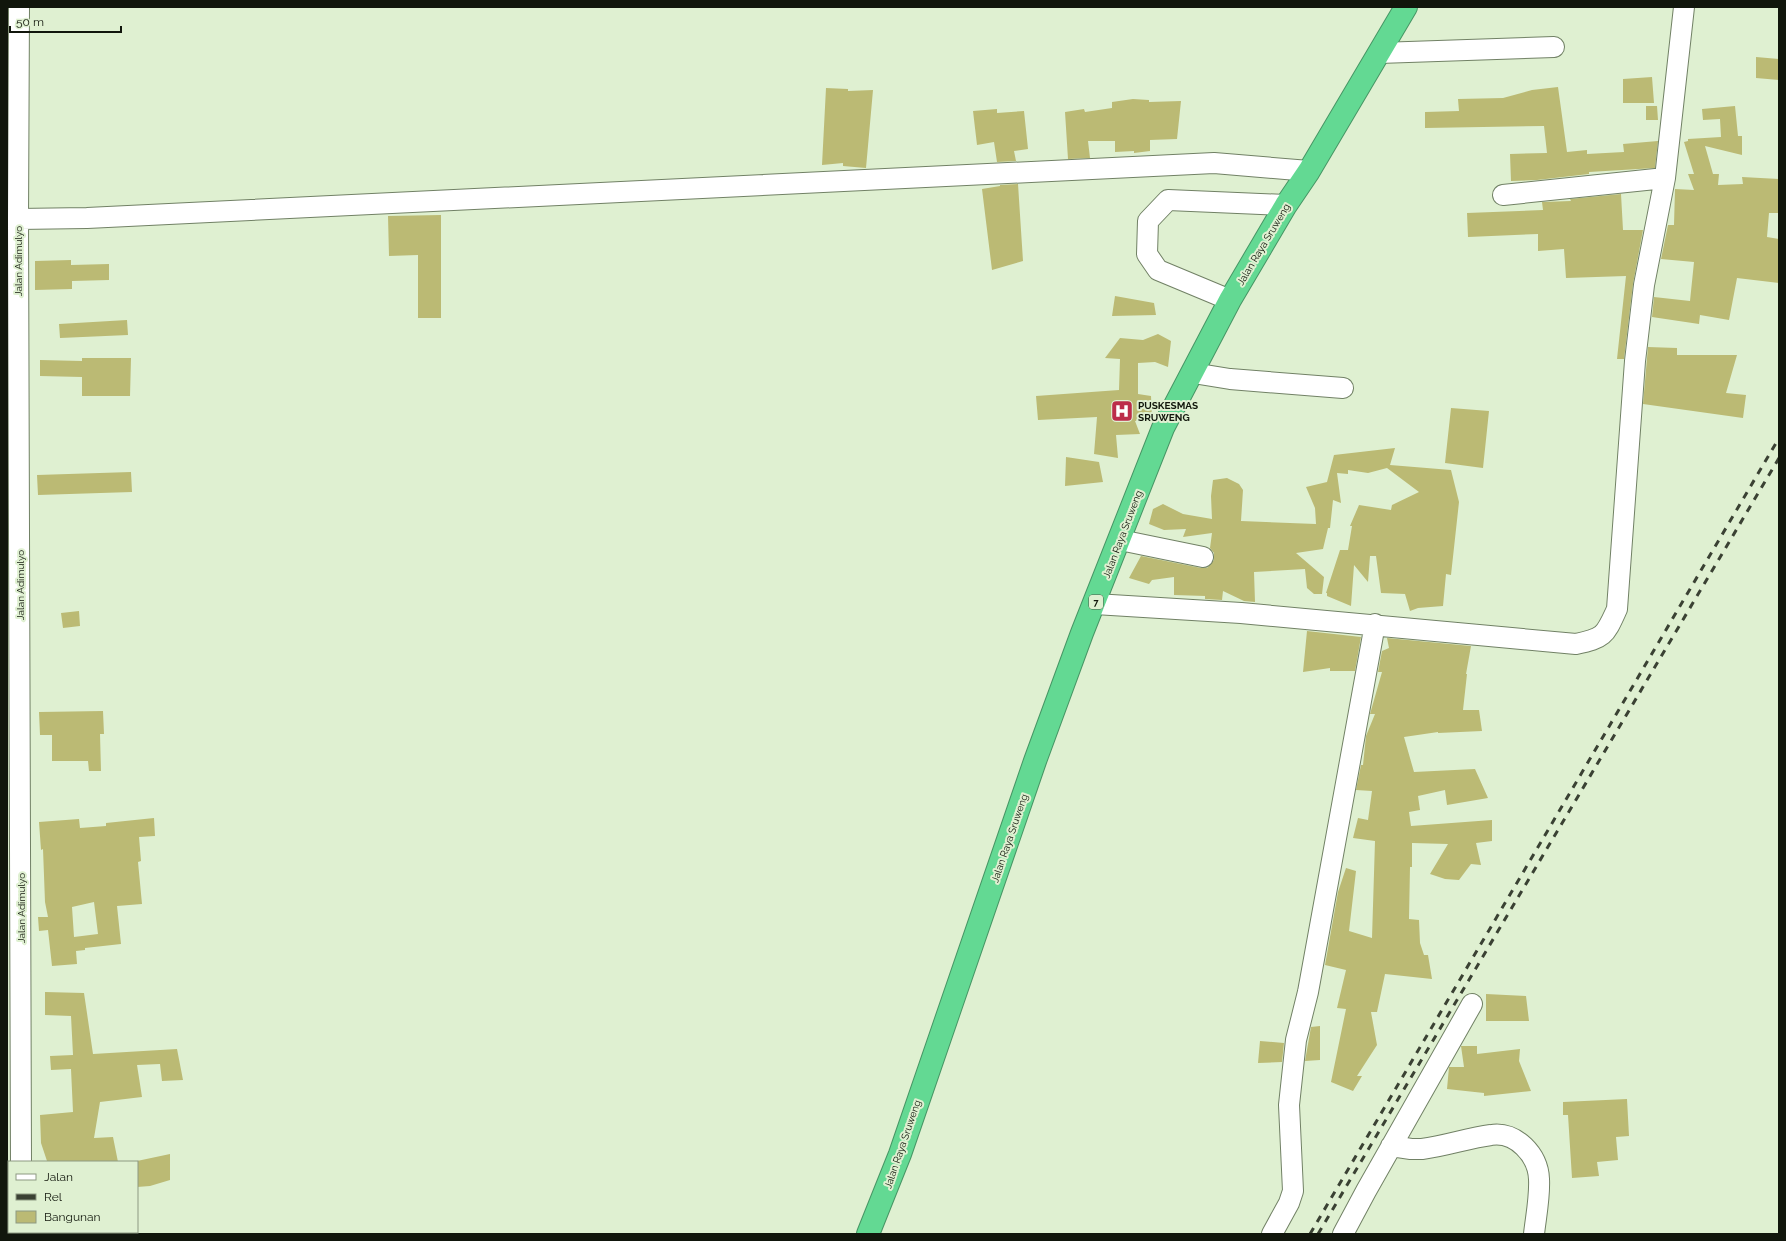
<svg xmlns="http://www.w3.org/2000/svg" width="1786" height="1241" font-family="Raleway,sans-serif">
<rect width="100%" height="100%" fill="#dff0d1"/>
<path fill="#bbba74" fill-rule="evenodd" d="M 1756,57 L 1779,59 L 1779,80 L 1756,78 Z
M 1652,77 L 1654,103 L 1623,103 L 1623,79 Z
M 1558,87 L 1567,152 L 1587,150 L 1587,154 L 1624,152 L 1623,144 L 1658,141 L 1655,168 L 1589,172 L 1589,174 L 1537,180 L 1511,181 L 1510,154 L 1547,153 L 1544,126 L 1425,128 L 1425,112 L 1459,111 L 1458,99 L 1503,98 L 1532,90 Z
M 826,88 L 848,89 L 848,91 L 873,90 L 866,168 L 843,166 L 843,163 L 822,165 Z
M 1133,99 L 1149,100 L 1149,102 L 1181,101 L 1177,139 L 1150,140 L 1150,151 L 1134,153 L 1134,151 L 1115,152 L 1115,141 L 1088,141 L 1090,158 L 1068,159 L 1065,112 L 1084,109 L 1085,112 L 1112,108 L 1112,102 Z
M 1646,106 L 1657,106 L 1658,120 L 1646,120 Z
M 1735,106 L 1738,136 L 1742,136 L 1742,155 L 1705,146 L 1713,174 L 1719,174 L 1718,185 L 1743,184 L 1742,177 L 1779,179 L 1779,213 L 1769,213 L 1767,237 L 1779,239 L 1779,283 L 1737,278 L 1729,320 L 1700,315 L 1699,324 L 1652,317 L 1654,297 L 1690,301 L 1694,262 L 1661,259 L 1668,225 L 1674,225 L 1675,189 L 1694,190 L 1688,174 L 1694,174 L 1684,142 L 1688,141 L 1688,139 L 1721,137 L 1720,119 L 1703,120 L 1702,109 Z
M 997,109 L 997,113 L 1024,111 L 1028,149 L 1014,151 L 1016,161 L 997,162 L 994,142 L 977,145 L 973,111 Z
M 1018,184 L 1023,261 L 992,270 L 982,189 L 1000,186 L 1000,185 Z
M 1621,194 L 1623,230 L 1643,230 L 1633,284 L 1624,359 L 1617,359 L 1626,276 L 1566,278 L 1564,249 L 1538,251 L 1538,234 L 1468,237 L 1467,213 L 1543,210 L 1542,202 L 1571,201 L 1570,199 Z
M 441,215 L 441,318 L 418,318 L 418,255 L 389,256 L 388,216 Z
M 71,260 L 71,265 L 109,264 L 109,280 L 72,281 L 72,289 L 35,290 L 35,261 Z
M 1115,296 L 1154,303 L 1156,315 L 1112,316 Z
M 127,320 L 128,335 L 60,338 L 59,324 Z
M 1158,334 L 1171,341 L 1168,367 L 1155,362 L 1138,363 L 1138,394 L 1151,396 L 1152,420 L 1135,421 L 1140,434 L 1116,435 L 1118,458 L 1094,454 L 1097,417 L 1038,420 L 1036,396 L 1119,390 L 1120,359 L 1105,358 L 1120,338 L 1143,340 Z
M 1648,347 L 1677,348 L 1677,355 L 1737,355 L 1726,393 L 1746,395 L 1743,418 L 1643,404 Z
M 82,358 L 131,358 L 130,396 L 82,396 L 82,377 L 40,376 L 40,360 L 82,361 Z
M 1451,408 L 1489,411 L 1483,468 L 1445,463 Z
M 1395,448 L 1390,465 L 1451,470 L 1459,502 L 1451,575 L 1446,574 L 1443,606 L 1418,608 L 1410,611 L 1405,594 L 1381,593 L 1376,556 L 1370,556 L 1368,582 L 1354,565 L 1351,606 L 1327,596 L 1327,593 L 1326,593 L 1340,550 L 1348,550 L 1352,526 L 1350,526 L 1359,505 L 1391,510 L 1392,505 L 1419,492 L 1387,468 L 1368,473 L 1348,470 L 1348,474 L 1337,473 L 1341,503 L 1333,500 L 1330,528 L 1328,528 L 1323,549 L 1296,553 L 1324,577 L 1322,594 L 1314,594 L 1307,588 L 1305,569 L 1254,572 L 1255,602 L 1244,601 L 1223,591 L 1222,600 L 1205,599 L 1205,596 L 1174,595 L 1174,577 L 1152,580 L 1149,584 L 1129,578 L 1141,556 L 1201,568 L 1207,568 L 1214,560 L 1214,553 L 1210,548 L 1212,533 L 1183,537 L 1186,529 L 1164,530 L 1149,524 L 1153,509 L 1163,504 L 1183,514 L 1212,519 L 1211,496 L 1213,480 L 1227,478 L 1239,484 L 1243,490 L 1241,521 L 1316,524 L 1315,508 L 1306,487 L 1327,482 L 1334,455 Z
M 1066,457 L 1099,462 L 1103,482 L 1065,486 Z
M 131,472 L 132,492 L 38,495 L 37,475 Z
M 79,611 L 80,626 L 63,628 L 61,613 Z
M 1307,631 L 1361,637 L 1355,671 L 1330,671 L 1330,668 L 1303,672 Z
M 1387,638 L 1471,646 L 1466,674 L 1467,674 L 1463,710 L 1479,710 L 1482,731 L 1438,733 L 1438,732 L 1404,737 L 1414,772 L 1475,769 L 1488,798 L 1447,805 L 1445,790 L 1418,796 L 1420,810 L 1409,812 L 1411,826 L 1492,820 L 1492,841 L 1476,843 L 1481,865 L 1471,864 L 1459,880 L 1445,879 L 1430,874 L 1448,844 L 1412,843 L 1412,867 L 1410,867 L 1409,919 L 1419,920 L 1420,943 L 1424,955 L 1428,955 L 1432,979 L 1385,974 L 1377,1012 L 1371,1012 L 1377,1045 L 1357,1076 L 1362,1076 L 1353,1091 L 1331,1082 L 1346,1009 L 1337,1008 L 1346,970 L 1325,965 L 1338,892 L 1346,868 L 1356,871 L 1349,931 L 1372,938 L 1375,841 L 1353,838 L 1358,818 L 1368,820 L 1372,791 L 1356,790 L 1361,765 L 1363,765 L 1366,736 L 1375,714 L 1370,714 L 1382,672 L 1378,672 L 1382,651 L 1389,648 Z
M 103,711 L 104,734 L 100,734 L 101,771 L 89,771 L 88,761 L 52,761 L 52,735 L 40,735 L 39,712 Z
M 154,818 L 155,836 L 139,837 L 141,861 L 138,862 L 142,904 L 117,906 L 121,944 L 85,948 L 85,950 L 76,951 L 77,964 L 52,966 L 48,930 L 39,931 L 38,917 L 48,917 L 45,902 L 43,849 L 41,850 L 39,822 L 79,819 L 80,828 L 106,826 L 106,823 ZM 94,902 L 98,934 L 74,937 L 72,907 Z
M 45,992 L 84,993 L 93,1054 L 177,1049 L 183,1080 L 162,1081 L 160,1064 L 137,1065 L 142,1097 L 100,1102 L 94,1138 L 113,1137 L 118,1162 L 47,1161 L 41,1143 L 40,1115 L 73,1112 L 71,1069 L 51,1070 L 50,1056 L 73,1055 L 71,1016 L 45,1015 Z
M 1486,994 L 1526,996 L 1529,1021 L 1486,1021 Z
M 1320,1026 L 1320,1060 L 1305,1061 L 1311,1027 Z
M 1260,1041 L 1284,1043 L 1282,1062 L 1258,1063 Z
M 1461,1046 L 1477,1046 L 1477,1054 L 1520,1049 L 1519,1061 L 1531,1091 L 1484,1096 L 1484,1093 L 1447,1089 L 1449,1067 L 1464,1067 Z
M 1627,1099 L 1629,1136 L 1616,1137 L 1618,1160 L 1597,1162 L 1599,1176 L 1572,1178 L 1568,1115 L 1563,1115 L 1563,1102 Z
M 170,1154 L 170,1180 L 150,1186 L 137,1187 L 137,1161 Z"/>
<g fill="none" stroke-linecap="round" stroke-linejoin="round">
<g stroke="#718165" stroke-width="22">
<path id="minor" d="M 19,7 L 18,219 L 21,1162
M 1379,53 L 1554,47
M 1503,195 L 1665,178
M 18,219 L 87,218 L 1214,163 L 1309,171
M 1230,300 L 1158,270 L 1147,254 L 1148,221 L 1168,200 L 1286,205
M 1193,373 L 1230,379 L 1343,388
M 1120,540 L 1203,557
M 1095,604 L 1241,613 L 1576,644 C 1605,638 1605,635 1617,609 L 1635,361 L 1644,285 L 1665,178 L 1684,7
M 1391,1146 L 1411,1149 L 1422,1149 C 1446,1146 1468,1138 1491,1135 C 1516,1131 1538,1155 1539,1179 C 1540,1197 1536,1216 1534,1234
M 20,1234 L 20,1232
M 1272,1234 L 1289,1203 L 1293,1191 L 1289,1105 L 1296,1040 L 1308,992 L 1375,624
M 1343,1234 L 1366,1191 L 1472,1004"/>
</g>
<g stroke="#469564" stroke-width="24">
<path id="highway" d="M 868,1234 L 900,1154 L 1035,761 L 1082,633 L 1163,428 L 1230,300 L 1286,205 L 1309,171 L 1406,7"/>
</g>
<use href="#minor" stroke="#fff" stroke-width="20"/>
<use href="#highway" stroke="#63d993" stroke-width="22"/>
<path stroke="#3a4133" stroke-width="3" stroke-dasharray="7 7" stroke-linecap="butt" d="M 1310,1234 L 1779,438
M 1318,1234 L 1779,458"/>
</g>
<defs>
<g id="hospital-square" transform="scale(1.15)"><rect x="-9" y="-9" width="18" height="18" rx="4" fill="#bc2c4a" stroke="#dff0d1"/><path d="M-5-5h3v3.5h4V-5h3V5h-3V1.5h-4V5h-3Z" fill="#fff"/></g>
</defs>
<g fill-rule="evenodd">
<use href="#hospital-square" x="1122" y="411"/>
</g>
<g text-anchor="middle" stroke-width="4" stroke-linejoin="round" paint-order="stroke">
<rect fill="#dff0d1" stroke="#4f5747" stroke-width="1" x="1089" y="595" width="14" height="14" rx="3"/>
<g font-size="9" font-weight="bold" fill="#11160c">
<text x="1096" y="605">7</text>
</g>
<g font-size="10" fill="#11160c" stroke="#dff0d1">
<text transform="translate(1263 244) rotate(-59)" y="4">Jalan Raya Sruweng</text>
<text transform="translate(18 261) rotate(-90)" y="4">Jalan Adimulyo</text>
<text transform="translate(1122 534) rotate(-69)" y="4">Jalan Raya Sruweng</text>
<text transform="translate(20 585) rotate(-90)" y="4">Jalan Adimulyo</text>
<text transform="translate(1009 838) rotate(-71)" y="4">Jalan Raya Sruweng</text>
<text transform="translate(21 908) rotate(-90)" y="4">Jalan Adimulyo</text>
<text transform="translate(902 1144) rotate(-71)" y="4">Jalan Raya Sruweng</text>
</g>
<g font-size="10" font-weight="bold" fill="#11160c" stroke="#dff0d1" text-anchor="start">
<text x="1138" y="409">PUSKESMAS<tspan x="1138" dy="12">SRUWENG</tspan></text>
</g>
</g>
<rect width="1786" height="1241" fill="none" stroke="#11160c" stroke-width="16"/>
<rect x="8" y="1161" width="130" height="72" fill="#dff0d1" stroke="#8d9982"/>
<rect x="16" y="1174" width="20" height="6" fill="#ffffff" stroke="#8d9982"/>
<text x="44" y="1181" font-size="12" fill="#11160c">Jalan</text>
<rect x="16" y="1194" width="20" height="6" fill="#3a4133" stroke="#8d9982"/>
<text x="44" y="1201" font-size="12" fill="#11160c">Rel</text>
<rect x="16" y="1211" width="20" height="12" fill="#bbba74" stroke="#8d9982"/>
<text x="44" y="1221" font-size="12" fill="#11160c">Bangunan</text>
<path d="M10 26v6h111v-6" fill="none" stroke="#11160c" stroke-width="2"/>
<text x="16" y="26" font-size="12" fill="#11160c" stroke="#dff0d1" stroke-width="3" paint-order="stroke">50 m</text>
</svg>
